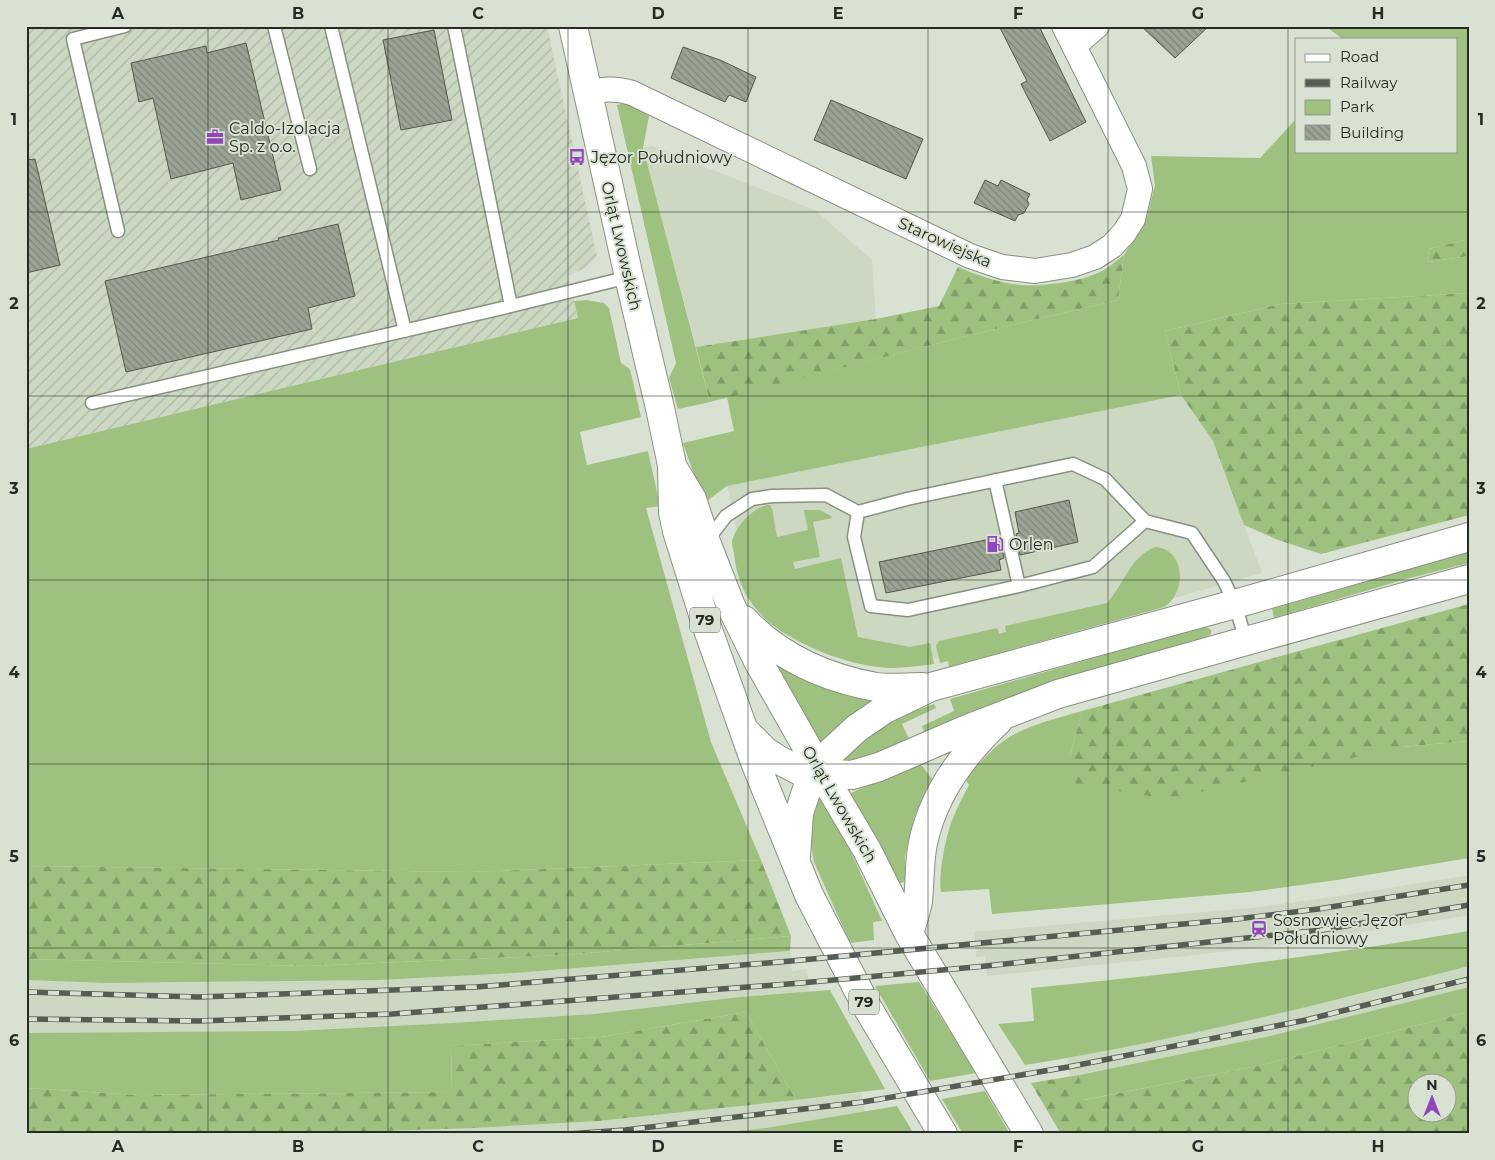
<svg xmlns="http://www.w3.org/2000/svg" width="1495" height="1160" font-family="Montserrat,sans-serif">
<defs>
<pattern id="industrial-furrows" width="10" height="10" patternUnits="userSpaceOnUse" patternTransform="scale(1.25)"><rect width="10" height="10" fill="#ccd8c2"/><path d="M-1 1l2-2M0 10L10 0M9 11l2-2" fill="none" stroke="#afbaa7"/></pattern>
<pattern id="forest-firs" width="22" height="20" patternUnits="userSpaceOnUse" patternTransform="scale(1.25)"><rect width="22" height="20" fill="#9ec17f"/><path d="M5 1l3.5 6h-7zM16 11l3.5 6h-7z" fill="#819d68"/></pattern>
<pattern id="building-back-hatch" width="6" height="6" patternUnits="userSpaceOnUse" patternTransform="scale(1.25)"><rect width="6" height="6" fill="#9aa394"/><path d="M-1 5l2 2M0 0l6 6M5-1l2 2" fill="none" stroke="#7e8579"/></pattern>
</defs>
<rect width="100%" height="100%" fill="#d9e2d2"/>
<path fill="#ccd8c2" d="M 652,146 L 815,210 L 872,260 L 876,319 L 696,347 L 643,148 Z
M 1181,395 L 1213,441 L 1262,573 L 958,660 L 844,653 L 744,563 L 727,486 Z
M 1469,875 L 1469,915 L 1288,944 L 1186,956 L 987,976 L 985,956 L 976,957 L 974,932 L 1251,908 L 1339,896 Z
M 790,951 L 792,971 L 807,969 L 810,992 L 740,997 L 594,1014 L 452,1023 L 293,1031 L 26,1033 L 26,980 L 108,983 L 379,980 L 515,973 Z
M 1469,966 L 1469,987 L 1270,1036 L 1162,1059 L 1070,1076 L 1067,1058 L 1355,996 Z
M 861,1093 L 865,1112 L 766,1128 L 708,1134 L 285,1134 L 475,1128 L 598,1121 Z"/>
<path fill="url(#industrial-furrows)" d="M 26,26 L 547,26 L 597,256 L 585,268 L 568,276 L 578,318 L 26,449 Z"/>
<path fill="#9ec17f" d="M 1325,26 L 1469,26 L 1469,239 L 1429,249 L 1427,262 L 1469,256 L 1469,293 L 1281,304 L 1165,331 L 1181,395 L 727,486 L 704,503 L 683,443 L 734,431 L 727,397 L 970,335 L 1118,300 L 1124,255 L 1147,217 L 1155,185 L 1151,156 L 1260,158 L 1296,119 L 1296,151 L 1456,151 L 1456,39 L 1343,39 Z
M 629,102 L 649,116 L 643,148 L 710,402 L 678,409 L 669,378 L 676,363 L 617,105 Z
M 586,300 L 604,303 L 609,308 L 621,363 L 630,369 L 641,417 L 580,432 L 587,465 L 648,451 L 660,506 L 646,508 L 711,742 L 761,860 L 471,872 L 26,866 L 26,449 L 578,318 L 574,301 Z
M 767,505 L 770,505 L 772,509 L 777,537 L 808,530 L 804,510 L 820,510 L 831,516 L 832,518 L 813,522 L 820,557 L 793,562 L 795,569 L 841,558 L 858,637 L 910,647 L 930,643 L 934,664 C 919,666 904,668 889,668 C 851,666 810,650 778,629 C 751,610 737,586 734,553 C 733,550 732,545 732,542 C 733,534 740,525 745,519 C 751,513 759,507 767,505 Z
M 1155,547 C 1186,549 1187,593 1164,607 L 949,667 L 948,661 L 940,663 L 936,646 L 939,641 L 997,628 L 999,634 L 1006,632 L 1005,626 L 1107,603 C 1124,584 1130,557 1155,547 Z
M 1469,552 L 1469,563 L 1406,579 L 1274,618 L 1272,609 Z
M 1202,627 L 1208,628 L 1211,630 L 1211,634 L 1207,637 C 1112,667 1013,689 924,732 L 922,726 L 954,711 L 950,699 Z
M 779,667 L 813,682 L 871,699 L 872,701 L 822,744 L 819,744 L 774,668 Z
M 934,704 L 936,708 L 902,724 L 910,741 L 863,762 L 840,766 L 841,757 L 873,729 L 906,714 Z
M 1082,711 L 1070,755 L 1401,747 L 1469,741 L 1469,858 L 1337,880 L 1250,892 L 992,914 L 989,889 L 941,892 C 938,875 946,832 954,816 C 958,805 964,795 969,785 L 965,779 C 980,763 995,744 1015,734 C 1033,724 1061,717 1082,711 Z
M 919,762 L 932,779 L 915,815 L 905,856 L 905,881 L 899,884 L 849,794 Z
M 814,794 L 822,796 L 851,852 L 882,921 L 873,922 L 874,940 L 850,943 L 814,862 L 809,834 Z
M 1469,931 L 1469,966 C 1322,1004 1174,1041 1025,1065 L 998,1024 L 1034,1021 L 1031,988 C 1178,974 1324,956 1469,931 Z
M 791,936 L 790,951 L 515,973 L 379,980 L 108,983 L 26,980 L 26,959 L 307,966 L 565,955 Z
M 919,982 L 976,1073 L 930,1081 L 875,986 Z
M 1469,987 L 1469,1012 L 1262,1065 L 1083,1100 L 1079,1075 L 1270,1036 Z
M 830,990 L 885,1089 L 796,1100 L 746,1012 L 601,1037 L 451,1046 L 452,1092 L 138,1095 L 26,1088 L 26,1033 L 293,1031 L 452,1023 L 594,1014 L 740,997 Z
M 985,1091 L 1010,1134 L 963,1134 L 942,1099 Z
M 897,1106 L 914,1134 L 708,1134 L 766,1128 Z"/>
<path fill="url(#forest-firs)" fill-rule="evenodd" d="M 1469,239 L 1469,256 L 1427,262 L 1429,249 Z
M 1124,255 L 1118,300 L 970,335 L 710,402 L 696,347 L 876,319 L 939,306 L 958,267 C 976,275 1003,284 1022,285 C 1042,287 1084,281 1102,271 C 1110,267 1117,260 1124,255 Z
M 1469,293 L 1469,515 L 1321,554 L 1278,540 L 1244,525 L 1213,441 L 1181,395 L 1165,331 L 1281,304 Z
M 1469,604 L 1469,741 L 1401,747 L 1168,799 L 1076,784 L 1070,755 L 1082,711 Z
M 761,860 L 791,936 L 565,955 L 307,966 L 26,959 L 26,866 L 471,872 Z
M 746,1012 L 796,1100 L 598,1121 L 475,1128 L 285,1134 L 99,1134 L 26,1131 L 26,1088 L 138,1095 L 452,1092 L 451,1046 L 601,1037 Z
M 1469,1012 L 1469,1134 L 1061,1134 L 1031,1083 L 1079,1075 L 1084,1100 L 1262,1065 ZM 1448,1082 L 1448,1112 L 1418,1112 L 1418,1082 Z"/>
<path fill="url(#building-back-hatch)" stroke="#525a4c" d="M 999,26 L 1039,26 L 1086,122 L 1050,141 L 1021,84 L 1027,81 Z
M 1141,26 L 1209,26 L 1175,58 Z
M 434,30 L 452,120 L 401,130 L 383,40 Z
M 246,43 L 281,190 L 241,200 L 233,163 L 171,179 L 153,98 L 139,102 L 131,63 L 206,46 L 207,53 Z
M 683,47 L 720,60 L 756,77 L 746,102 L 729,95 L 725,102 L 671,78 Z
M 831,100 L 923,139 L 906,179 L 814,140 Z
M 35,159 L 60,265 L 26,273 L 26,160 Z
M 985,180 L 998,186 L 1001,180 L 1030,194 L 1027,200 L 1029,204 L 1024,213 L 1018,215 L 1015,221 L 974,203 Z
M 338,224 L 355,296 L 308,308 L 312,329 L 126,372 L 105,281 L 279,240 L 278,238 Z
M 1069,500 L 1078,542 L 1020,555 L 1016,534 L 1019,533 L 1015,512 Z
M 1000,537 L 1004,558 L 999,560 L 1001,570 L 886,593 L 879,562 Z"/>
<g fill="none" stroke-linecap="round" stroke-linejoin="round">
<g stroke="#889182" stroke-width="15">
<path id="lane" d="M 274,26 L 310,169
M 331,26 L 405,331
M 454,26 L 511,306
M 118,231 L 73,39 L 125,26
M 92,403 L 511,306 L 629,277
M 995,480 L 1019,586
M 858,512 L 854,537 L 871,606 L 908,610 L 1019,586 L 1093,567 L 1145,521
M 706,542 L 726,516 L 752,499 L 772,496 L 826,495 L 858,512 L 907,499 L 1073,464 L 1105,479 L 1145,521 L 1192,533 L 1224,581 L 1235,604 L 1246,641"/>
</g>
<g stroke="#889182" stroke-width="26">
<path id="street" d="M 1074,46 L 1097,26
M 587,92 C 604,89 616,88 632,93 L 970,256 L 1002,267 L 1035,271 L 1072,265 L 1095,257 L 1112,246 L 1124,233 L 1133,219 L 1140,189 L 1134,166 L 1064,26"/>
</g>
<g stroke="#889182" stroke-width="30">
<path id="primary" d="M 573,26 L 629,277 L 660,408 L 672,465 L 673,512 L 677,531 L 707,627 L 755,762 L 809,895 L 867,1007 L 943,1134
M 672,466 L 692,499 L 706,542 L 731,606 L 758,661 L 821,772 L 867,850 L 909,934 L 1029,1134
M 744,620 C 779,657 826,678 876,687 C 891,689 907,687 922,687
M 746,732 L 765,751 L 779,760 L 802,772 L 852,775 L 879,767 L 967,729 L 1058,694 L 1246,641
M 796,857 L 799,813 L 808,786 L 821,772 L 831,752 L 857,728 L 885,709 L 931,687 L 1235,604
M 909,934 C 912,923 916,912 918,901 C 920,882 919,862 923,843 C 933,795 963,754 998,721"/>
</g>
<g stroke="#889182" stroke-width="30">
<path id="highway" d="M 1235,604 L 1469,537
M 1246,641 L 1469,579"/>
</g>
<use href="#lane" stroke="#fff" stroke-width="12"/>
<use href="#street" stroke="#fff" stroke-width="24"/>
<use href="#primary" stroke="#fff" stroke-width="28"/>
<use href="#highway" stroke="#fff" stroke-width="28"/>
<g stroke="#575d54" stroke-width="5.5">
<path id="rail" d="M 26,992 L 198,997 L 476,987 L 791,961 L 1237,919 L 1318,909 L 1469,885
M 26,1019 L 198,1021 L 392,1014 L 801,983 L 986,966 L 1322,930 L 1469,905
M 568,1134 L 625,1130 L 863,1102 L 1068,1067 L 1306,1020 L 1469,979"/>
</g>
<use href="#rail" stroke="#d9e2d2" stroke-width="4" stroke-dasharray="11" stroke-linecap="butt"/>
</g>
<path fill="none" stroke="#272b25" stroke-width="1" stroke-opacity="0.55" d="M 208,26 L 208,1134M 388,26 L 388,1134M 568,26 L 568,1134M 748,26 L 748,1134M 928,26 L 928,1134M 1108,26 L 1108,1134M 1288,26 L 1288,1134M 26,212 L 1469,212M 26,396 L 1469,396M 26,580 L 1469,580M 26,764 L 1469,764M 26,948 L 1469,948"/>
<defs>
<g id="office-bare" transform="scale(1.35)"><path d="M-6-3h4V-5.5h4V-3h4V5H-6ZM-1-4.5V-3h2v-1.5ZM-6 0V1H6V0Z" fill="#9047b9" stroke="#d9e2d2" stroke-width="2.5" paint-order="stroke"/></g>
<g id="bus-bare" transform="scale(1.35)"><path d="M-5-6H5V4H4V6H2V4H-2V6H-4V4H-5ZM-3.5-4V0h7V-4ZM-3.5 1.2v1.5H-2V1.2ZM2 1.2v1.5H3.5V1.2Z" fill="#9047b9" stroke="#d9e2d2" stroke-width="2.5" paint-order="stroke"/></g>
<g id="fuel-bare" transform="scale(1.35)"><path d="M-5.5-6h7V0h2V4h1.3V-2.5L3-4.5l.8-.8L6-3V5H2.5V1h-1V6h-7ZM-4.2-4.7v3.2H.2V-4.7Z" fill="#9047b9" stroke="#d9e2d2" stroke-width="2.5" paint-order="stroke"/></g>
<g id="station-bare" transform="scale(1.35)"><path d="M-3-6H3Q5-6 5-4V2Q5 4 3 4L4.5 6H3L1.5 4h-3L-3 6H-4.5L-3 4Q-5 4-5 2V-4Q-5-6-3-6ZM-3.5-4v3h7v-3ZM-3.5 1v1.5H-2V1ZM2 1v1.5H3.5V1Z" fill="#9047b9" stroke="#d9e2d2" stroke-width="2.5" paint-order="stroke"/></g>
</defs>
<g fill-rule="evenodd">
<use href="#office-bare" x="215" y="137"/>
<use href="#bus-bare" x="577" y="157"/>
<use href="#fuel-bare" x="995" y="544"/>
<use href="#station-bare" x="1259" y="929"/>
</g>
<g text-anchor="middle" stroke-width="4" stroke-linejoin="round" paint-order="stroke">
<g fill="#d9e2d2" stroke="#5c6259" stroke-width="1">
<rect x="690" y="607.5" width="30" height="25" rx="4"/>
<rect x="849" y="989.5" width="30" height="25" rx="4"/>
</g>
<g font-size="15" font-weight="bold" fill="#272b25">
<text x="705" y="625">79</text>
<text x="864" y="1007">79</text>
</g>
<g font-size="16" fill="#272b25" stroke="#d9e2d2" text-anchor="start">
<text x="229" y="134">Caldo-Izolacja<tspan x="229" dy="18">Sp. z o.o.</tspan></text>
<text x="591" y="163">Jęzor Południowy</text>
<text x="1009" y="550">Orlen</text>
<text x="1273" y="926">Sosnowiec Jęzor<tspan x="1273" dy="18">Południowy</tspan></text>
</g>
<g font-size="16" fill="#272b25" stroke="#d9e2d2">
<text transform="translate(945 242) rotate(24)" y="6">Starowiejska</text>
<text transform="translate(622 246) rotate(77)" y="6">Orląt Lwowskich</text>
<text transform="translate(840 804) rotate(60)" y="6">Orląt Lwowskich</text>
</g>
</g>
<rect width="1495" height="1160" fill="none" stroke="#d9e2d2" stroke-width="55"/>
<rect x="1295" y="38" width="162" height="115" fill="#d9e2d2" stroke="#92998d"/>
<rect x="1305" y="54" width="25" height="8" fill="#ffffff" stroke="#92998d"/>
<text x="1340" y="62" font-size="15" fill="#272b25">Road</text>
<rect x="1305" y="79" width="25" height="8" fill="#575d54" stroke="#92998d"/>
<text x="1340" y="88" font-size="15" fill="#272b25">Railway</text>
<rect x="1305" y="100" width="25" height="15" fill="#9ec17f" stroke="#92998d"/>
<text x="1340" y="112" font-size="15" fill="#272b25">Park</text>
<rect x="1305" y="125" width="25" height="15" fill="url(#building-back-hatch)" stroke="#92998d"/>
<text x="1340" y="138" font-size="15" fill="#272b25">Building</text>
<g transform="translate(1432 1098)"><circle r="24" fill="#d9e2d2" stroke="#92998d"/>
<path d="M0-4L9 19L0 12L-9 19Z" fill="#9047b9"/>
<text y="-8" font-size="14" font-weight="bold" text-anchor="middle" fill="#272b25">N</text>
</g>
<rect x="28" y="28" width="1440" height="1104" fill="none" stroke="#272b25" stroke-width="2"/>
<g font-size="16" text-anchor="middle" font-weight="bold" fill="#272b25">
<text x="118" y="19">A</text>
<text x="298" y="19">B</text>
<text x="478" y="19">C</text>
<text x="658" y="19">D</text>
<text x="838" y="19">E</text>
<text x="1018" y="19">F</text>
<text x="1198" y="19">G</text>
<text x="1378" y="19">H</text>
<text x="14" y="125">1</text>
<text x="1481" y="125">1</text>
<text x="14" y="309">2</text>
<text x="1481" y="309">2</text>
<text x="14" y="494">3</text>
<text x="1481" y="494">3</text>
<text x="14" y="678">4</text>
<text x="1481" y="678">4</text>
<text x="14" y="862">5</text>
<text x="1481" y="862">5</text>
<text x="14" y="1046">6</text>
<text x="1481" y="1046">6</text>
<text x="118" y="1152">A</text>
<text x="298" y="1152">B</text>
<text x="478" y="1152">C</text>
<text x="658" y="1152">D</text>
<text x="838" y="1152">E</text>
<text x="1018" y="1152">F</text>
<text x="1198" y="1152">G</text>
<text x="1378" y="1152">H</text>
</g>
</svg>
